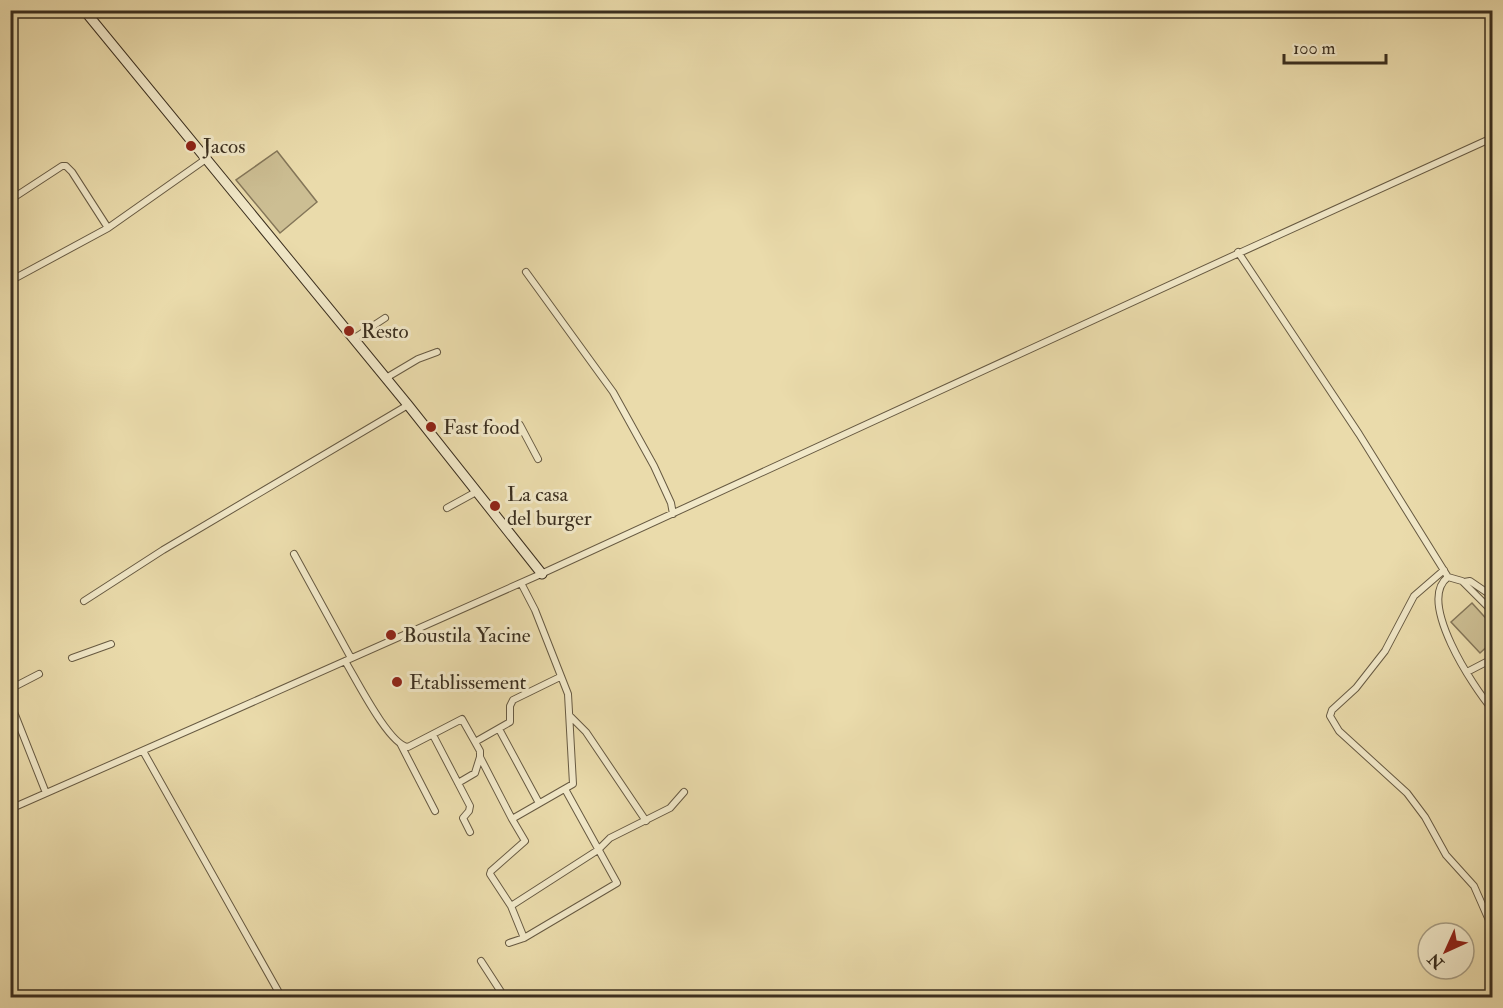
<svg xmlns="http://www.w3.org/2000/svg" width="1503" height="1008" font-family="'IM FELL Double Pica',serif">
<rect width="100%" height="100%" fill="#eadbab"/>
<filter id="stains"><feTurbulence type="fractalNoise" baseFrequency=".00333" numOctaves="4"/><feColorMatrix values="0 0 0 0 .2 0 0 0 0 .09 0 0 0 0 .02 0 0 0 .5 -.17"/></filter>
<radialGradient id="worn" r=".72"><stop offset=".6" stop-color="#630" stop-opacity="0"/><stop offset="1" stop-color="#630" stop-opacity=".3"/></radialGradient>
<path fill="#ccbe93" stroke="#847659" stroke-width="1.5" d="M 277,151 L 317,202 L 280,233 L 236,180 Z
M 1472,603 L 1492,625 L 1492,642 L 1480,653 L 1451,622 Z"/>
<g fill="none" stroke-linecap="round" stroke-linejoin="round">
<g stroke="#675a42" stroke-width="8">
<path id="street" d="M 10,200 L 62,166 L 66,166 L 72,172 L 108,228
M 1238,252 L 1359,434 L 1448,577
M 526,272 L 613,392 L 654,466 L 671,503 L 673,514
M 10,281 L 108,228 L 206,159
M 353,339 L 385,318
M 386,378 L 418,359 L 437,352
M 520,425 L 538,459
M 447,508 L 476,492
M 294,554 L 351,658
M 1444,570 L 1414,596 L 1385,651 L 1356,688 L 1332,710 L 1330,716 L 1339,731 L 1407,793 L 1425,817 L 1446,855 L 1474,886 L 1492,927
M 1464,582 L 1470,581 L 1492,596
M 84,601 L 163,550 L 408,405
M 1492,611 L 1462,581 L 1448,577 C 1416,601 1474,688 1492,709
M 72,658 L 111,644
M 345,661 C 356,679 389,745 408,747 L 462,719 L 475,742 L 510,722 L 510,706 L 513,700 L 560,677
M 1467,672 L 1492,659
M 10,689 L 39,674
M 10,702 L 46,793
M 570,716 L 586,732 L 646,821
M 499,729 L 539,803
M 433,735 L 470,806 L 469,811 L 463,818 L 470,832
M 475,742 L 480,751 L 480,757 L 512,819 L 573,784 L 568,694 L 535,610 L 521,583
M 401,745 L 435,811
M 143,751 L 282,998
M 458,783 L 475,773 L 480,757
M 10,809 C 187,731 365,653 541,574 C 859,430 1174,281 1492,138
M 511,906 L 598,850 L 610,838 L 670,808 L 684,792
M 524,938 L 617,883 L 565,789
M 509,943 L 524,938 L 511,906 L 490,874 L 491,871 L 525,841 L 512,819
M 481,961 L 505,998"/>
</g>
<g stroke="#3b2f1f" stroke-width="11">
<path id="secondary" d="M 84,10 L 408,405 L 542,574"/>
</g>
<use href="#street" stroke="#f1e8c8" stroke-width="6"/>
<use href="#secondary" stroke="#f1e8c8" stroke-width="9"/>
</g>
<g fill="#8f2418" stroke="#f1e8c8" stroke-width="2">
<circle cx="191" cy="146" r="6"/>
<circle cx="349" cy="331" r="6"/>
<circle cx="431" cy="427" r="6"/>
<circle cx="495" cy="506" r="6"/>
<circle cx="391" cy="635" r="6"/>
<circle cx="397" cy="682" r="6"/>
</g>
<g text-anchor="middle" stroke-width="6" stroke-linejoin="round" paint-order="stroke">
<g font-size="21" fill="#3b2f1f" stroke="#f1e8c8" text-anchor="start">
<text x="203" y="153">Jacos</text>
<text x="361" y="338">Resto</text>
<text x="443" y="434">Fast food</text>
<text x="507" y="501">La casa<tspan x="507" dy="24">del burger</tspan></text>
<text x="403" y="642">Boustila Yacine</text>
<text x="409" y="689">Etablissement</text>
</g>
</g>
<rect width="1503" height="1008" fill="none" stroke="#eadbab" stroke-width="36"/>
<rect x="12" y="12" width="1479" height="984" fill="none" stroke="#3b2f1f" stroke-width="3"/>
<rect x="18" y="18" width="1467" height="972" fill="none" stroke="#3b2f1f" stroke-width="1.5"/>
<g transform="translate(1446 951) rotate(225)"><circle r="28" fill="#f1e8c8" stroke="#a89e84" stroke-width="1.5"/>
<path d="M0-4.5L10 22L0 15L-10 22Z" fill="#8f2418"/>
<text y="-9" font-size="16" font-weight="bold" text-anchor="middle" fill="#3b2f1f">N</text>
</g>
<path d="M1284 54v9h102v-9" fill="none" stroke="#3b2f1f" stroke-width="3"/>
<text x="1293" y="54" font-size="18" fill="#3b2f1f" stroke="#f1e8c8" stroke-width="4.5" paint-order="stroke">100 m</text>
<rect width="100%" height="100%" filter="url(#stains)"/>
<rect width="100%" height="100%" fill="url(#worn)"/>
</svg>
